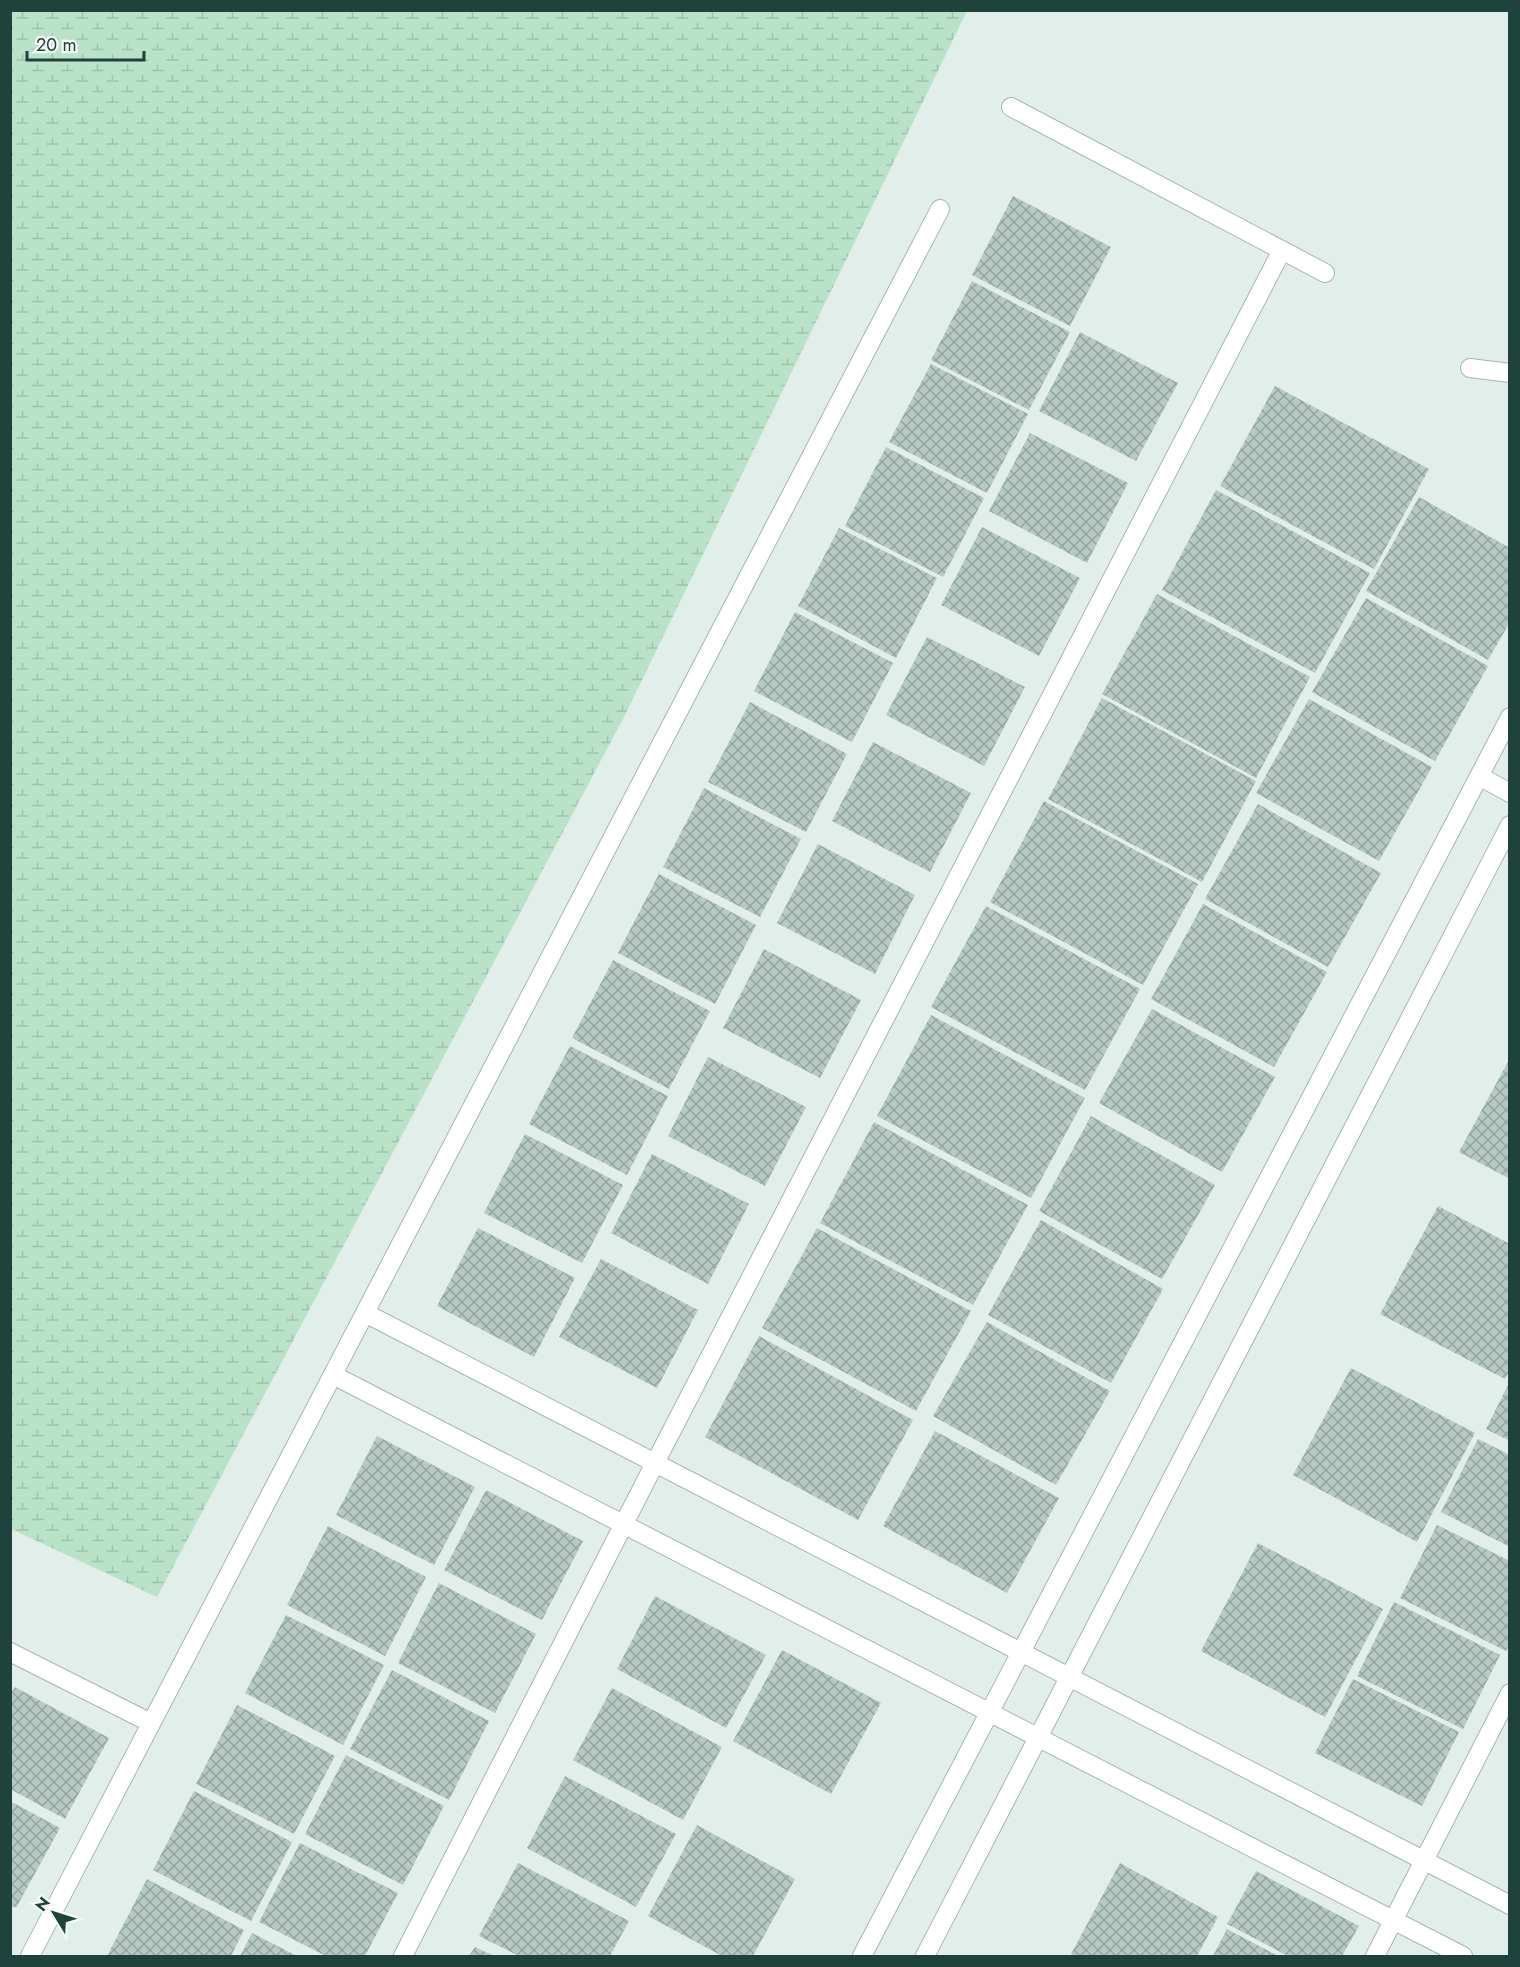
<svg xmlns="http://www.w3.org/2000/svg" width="1520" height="1967" font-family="Jost,sans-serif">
<defs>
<pattern id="wetland-marsh" width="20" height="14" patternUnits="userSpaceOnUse" patternTransform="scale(1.5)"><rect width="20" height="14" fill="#b9e2c9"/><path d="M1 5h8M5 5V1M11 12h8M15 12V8" fill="none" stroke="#9fc3ae"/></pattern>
<pattern id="building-cross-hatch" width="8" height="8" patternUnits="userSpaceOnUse" patternTransform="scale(1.5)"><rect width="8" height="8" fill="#b7c9c4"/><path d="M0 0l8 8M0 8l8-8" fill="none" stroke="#94a5a0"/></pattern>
</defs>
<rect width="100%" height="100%" fill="#e2eeea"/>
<path fill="url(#wetland-marsh)" d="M 11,10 L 967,11 L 625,715 L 157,1597 L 11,1529 Z"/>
<path fill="url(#building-cross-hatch)" d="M 1013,196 L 1111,247 L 1070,326 L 972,275 Z
M 972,281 L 1070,332 L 1029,410 L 931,360 Z
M 1080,332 L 1178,383 L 1136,461 L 1039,411 Z
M 931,364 L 1028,414 L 987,493 L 889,442 Z
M 1275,386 L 1429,469 L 1374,569 L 1220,486 Z
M 1030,433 L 1128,483 L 1087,563 L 989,511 Z
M 886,447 L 984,498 L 943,577 L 845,526 Z
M 1216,490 L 1370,573 L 1315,673 L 1162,590 Z
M 1419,497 L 1510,548 L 1510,622 L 1488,660 L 1366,591 Z
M 982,527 L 1080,578 L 1039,656 L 941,605 Z
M 839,528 L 937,578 L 896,658 L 798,606 Z
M 1157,594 L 1310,677 L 1256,778 L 1102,694 Z
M 1366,598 L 1488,666 L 1435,761 L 1312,692 Z
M 795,612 L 893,663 L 852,742 L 754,691 Z
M 927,637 L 1025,687 L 984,766 L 886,715 Z
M 1102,698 L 1256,781 L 1202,882 L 1048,799 Z
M 1309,699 L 1432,767 L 1379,861 L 1256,793 Z
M 750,702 L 847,754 L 806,832 L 708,782 Z
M 873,742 L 971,793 L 930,872 L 832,821 Z
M 704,788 L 801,839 L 760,917 L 663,867 Z
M 1044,801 L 1198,884 L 1143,985 L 990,902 Z
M 1258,804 L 1381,873 L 1328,967 L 1205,899 Z
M 818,844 L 915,895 L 875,974 L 777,923 Z
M 659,874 L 756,925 L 715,1004 L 618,953 Z
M 1203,904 L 1327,972 L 1274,1067 L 1151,999 Z
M 986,906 L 1140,989 L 1085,1090 L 931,1007 Z
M 764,949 L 861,1000 L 820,1078 L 723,1028 Z
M 613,960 L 710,1011 L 669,1089 L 572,1038 Z
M 1152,1009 L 1275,1077 L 1222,1172 L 1099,1103 Z
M 931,1015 L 1085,1098 L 1031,1198 L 877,1116 Z
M 570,1046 L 668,1096 L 627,1175 L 529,1124 Z
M 708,1057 L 806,1107 L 765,1186 L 668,1136 Z
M 1510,1058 L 1510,1179 L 1459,1152 Z
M 1091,1116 L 1215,1185 L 1162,1279 L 1039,1211 Z
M 874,1122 L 1028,1205 L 973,1305 L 820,1223 Z
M 525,1134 L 623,1185 L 582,1263 L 484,1213 Z
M 652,1154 L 749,1204 L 708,1284 L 611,1233 Z
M 1438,1206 L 1510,1244 L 1510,1370 L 1505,1379 L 1380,1314 Z
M 1041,1220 L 1163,1289 L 1111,1383 L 988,1315 Z
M 478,1228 L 575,1278 L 534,1357 L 437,1306 Z
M 817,1228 L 971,1311 L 916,1411 L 762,1328 Z
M 601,1259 L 698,1310 L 657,1388 L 559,1337 Z
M 987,1322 L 1110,1391 L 1056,1485 L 933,1416 Z
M 759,1336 L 913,1420 L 858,1520 L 705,1437 Z
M 1351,1368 L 1475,1433 L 1417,1542 L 1293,1475 Z
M 1510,1381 L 1510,1441 L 1486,1429 Z
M 935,1431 L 1059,1498 L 1007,1593 L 883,1526 Z
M 377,1436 L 475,1487 L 434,1565 L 336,1515 Z
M 1478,1439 L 1510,1455 L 1510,1547 L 1441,1512 Z
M 486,1490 L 583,1541 L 542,1620 L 444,1570 Z
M 1437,1525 L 1510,1561 L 1510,1645 L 1506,1651 L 1400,1598 Z
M 328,1526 L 426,1577 L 385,1656 L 287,1605 Z
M 1258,1543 L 1383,1609 L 1325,1717 L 1201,1651 Z
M 439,1583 L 536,1634 L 495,1713 L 398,1663 Z
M 655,1596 L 766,1655 L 726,1728 L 617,1669 Z
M 1394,1602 L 1500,1655 L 1463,1729 L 1357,1676 Z
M 286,1615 L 384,1665 L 343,1745 L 245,1693 Z
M 782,1650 L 881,1703 L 831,1794 L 733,1741 Z
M 392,1670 L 489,1721 L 449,1800 L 350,1749 Z
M 1353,1679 L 1459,1732 L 1422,1806 L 1315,1753 Z
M 15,1687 L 109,1738 L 65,1819 L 10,1789 L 10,1695 Z
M 612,1688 L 722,1747 L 683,1820 L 573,1760 Z
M 237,1705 L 335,1756 L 294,1834 L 196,1784 Z
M 346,1755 L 444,1806 L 403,1885 L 305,1834 Z
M 565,1776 L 676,1834 L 636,1907 L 527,1848 Z
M 194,1791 L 292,1842 L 251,1921 L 153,1870 Z
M 10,1801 L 60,1828 L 16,1908 L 10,1905 Z
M 697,1825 L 795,1879 L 753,1956 L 722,1956 L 648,1916 Z
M 300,1843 L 398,1893 L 365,1956 L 326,1956 L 259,1922 Z
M 518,1863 L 629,1921 L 610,1956 L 519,1956 L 479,1936 Z
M 1120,1863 L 1218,1917 L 1197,1956 L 1075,1956 L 1071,1954 Z
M 1256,1871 L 1359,1926 L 1342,1956 L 1288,1956 L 1227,1924 Z
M 147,1879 L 244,1930 L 231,1956 L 107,1956 Z
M 1227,1929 L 1278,1956 L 1213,1956 Z
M 252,1933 L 297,1956 L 240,1956 Z
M 475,1947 L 494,1956 L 469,1956 Z"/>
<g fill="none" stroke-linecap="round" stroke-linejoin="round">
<g stroke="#a4b7b3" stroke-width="20">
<path id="service" d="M 1470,368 L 1510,373"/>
</g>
<g stroke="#a4b7b3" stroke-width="20">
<path id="minor" d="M 1011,107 L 1325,273
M 1479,776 L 1510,793
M 365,1313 L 1510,1905
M 333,1375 L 1463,1956
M 10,1652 L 151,1723
M 30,1956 L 940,209
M 403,1956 L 655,1463 L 1282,250
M 862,1956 L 1510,717
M 925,1956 L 1510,825
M 1375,1956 L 1510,1693"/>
</g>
<use href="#service" stroke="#fff" stroke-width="18"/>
<use href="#minor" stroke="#fff" stroke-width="18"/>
</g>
<rect width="1520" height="1967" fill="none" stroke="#20423d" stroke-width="24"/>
<g transform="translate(54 1913) rotate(308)" stroke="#f4faf8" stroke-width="4.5" paint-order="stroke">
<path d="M0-4.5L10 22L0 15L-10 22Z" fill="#20423d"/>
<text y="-9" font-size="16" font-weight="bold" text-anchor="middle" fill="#20423d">N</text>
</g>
<path d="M27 51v9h117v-9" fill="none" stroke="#20423d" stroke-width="3"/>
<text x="36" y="51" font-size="18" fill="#20423d" stroke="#f4faf8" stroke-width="4.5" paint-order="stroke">20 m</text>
</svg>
